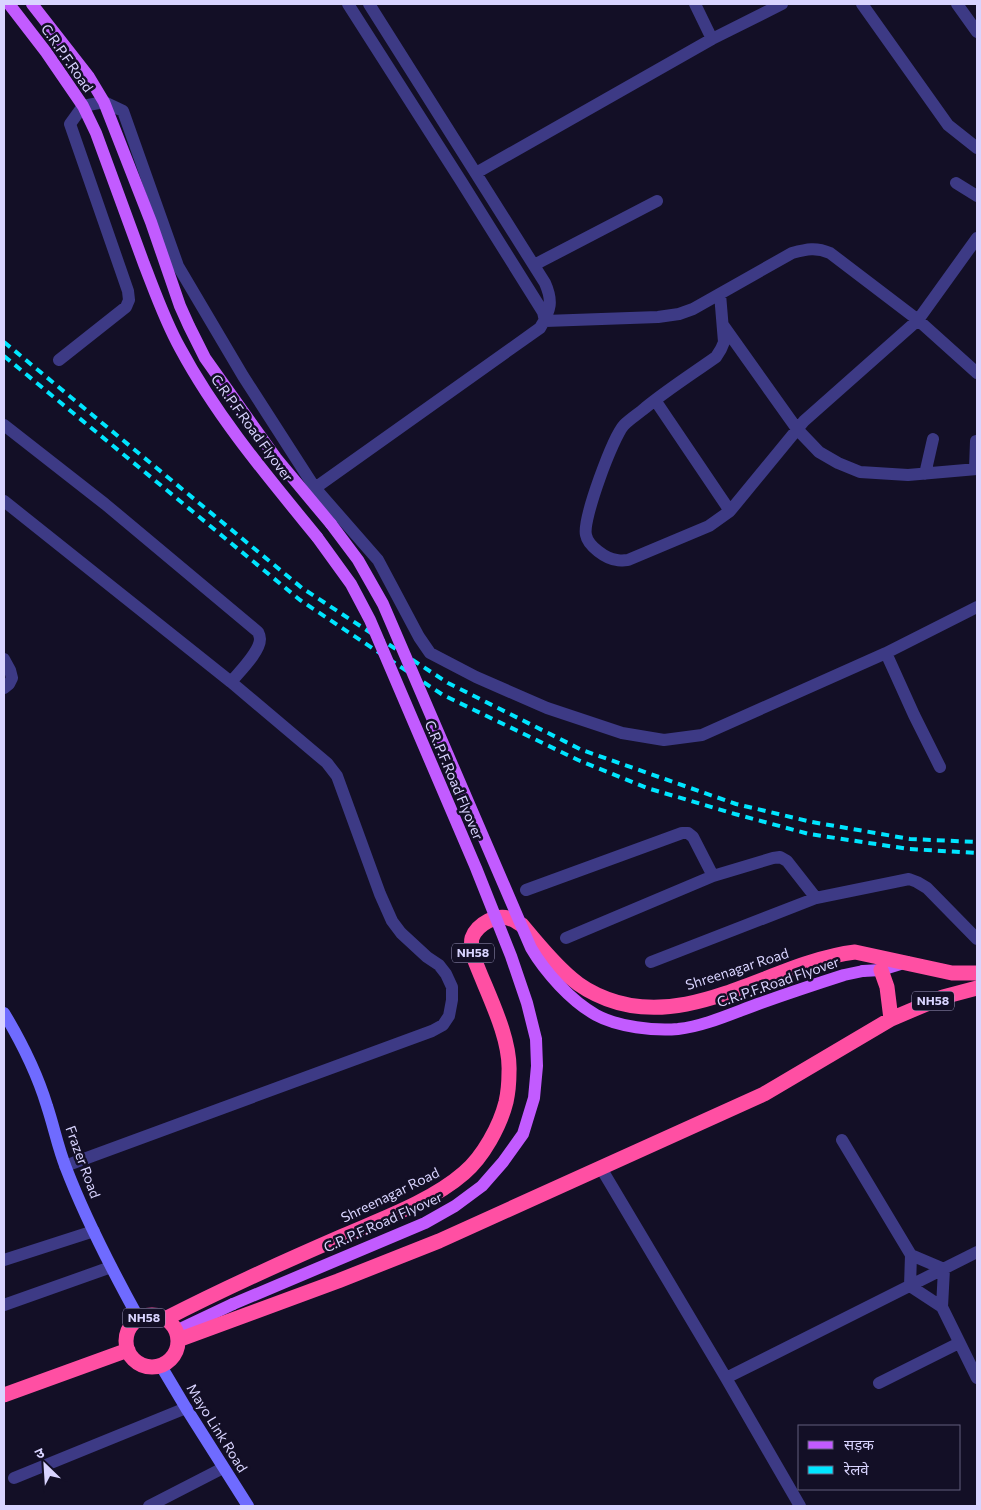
<svg xmlns="http://www.w3.org/2000/svg" width="981" height="1510" font-family="Commissioner,'Noto Sans Devanagari',sans-serif">
<rect width="100%" height="100%" fill="#130f26"/>
<g fill="none" stroke-linecap="round" stroke-linejoin="round">
<path stroke="#3d3a85" stroke-width="12" d="M 348,4 L 461,181 L 543,312 L 545,321
M 862,4 L 948,125 L 977,148
M 957,4 L 977,32
M 712,39 L 782,4
M 476,173 L 712,39 L 695,4
M 956,183 L 977,196
M 534,265 L 657,201
M 720,294 L 724,342 L 721,349 L 716,357 C 692,374 667,390 645,408 C 638,414 630,419 624,425 C 613,437 582,520 586,535 C 588,546 606,559 617,560 C 620,561 625,560 628,560 L 709,526 L 730,511 L 804,421 L 918,320 L 977,373
M 545,321 L 658,317 L 679,314 L 693,309 L 792,253 C 807,249 816,247 830,253 L 918,320 L 977,238
M 723,325 L 797,429 L 819,452 L 838,463 L 860,472 L 908,475 L 977,469
M 59,360 L 126,307 L 129,300 L 128,291 L 70,124 L 83,106 L 104,102 L 123,111 L 178,266 L 243,376 L 315,488 L 378,560 L 419,637 L 430,653 L 476,677 L 547,708 L 622,733 L 664,740 L 702,735 L 886,653 L 977,607
M 655,400 L 730,511
M 4,425 L 105,504 L 258,632 C 259,634 260,637 260,639 C 260,652 239,672 231,682
M 975,469 L 976,441
M 925,474 L 933,439
M 315,488 L 540,328 C 551,310 553,301 545,283 L 369,4
M 4,501 L 231,682 L 327,763 L 337,776 L 380,894 L 392,921 L 401,933 L 427,957 L 439,965 L 446,974 L 452,987 L 452,1000 L 449,1016 L 443,1025 L 432,1031 L 65,1166
M 886,653 L 914,715 L 940,767
M 4,659 L 10,670 L 12,678 L 9,684 L 4,688
M 526,890 L 682,833 L 688,833 L 693,837 L 713,876
M 566,938 L 713,876 L 773,858 L 780,857 L 787,861 L 816,898
M 651,962 L 816,898 L 909,879 L 917,882 L 927,888 L 977,939
M 842,1140 L 911,1255 L 944,1269 L 942,1307
M 601,1168 L 726,1378 L 800,1506
M 911,1255 L 910,1286 L 942,1307 L 977,1378
M 4,1260 L 94,1231
M 4,1305 L 111,1267
M 726,1378 L 977,1252
M 879,1383 L 959,1343
M 14,1478 L 186,1408
M 149,1506 L 223,1468"/>
<path stroke="#6f6bff" stroke-width="12" d="M 4,1013 C 22,1043 37,1073 47,1106 C 54,1127 58,1148 66,1168 C 86,1220 112,1270 139,1319
M 161,1366 L 186,1408 L 248,1506"/>
<path stroke="#c25bff" stroke-width="12" d="M 9,4 L 46,52 L 83,106 L 96,133 C 112,177 128,221 144,264 C 155,292 165,321 180,348 C 217,417 268,477 317,537
M 32,4 L 89,77 L 104,102 L 151,222 L 180,306 L 189,326 L 205,358 L 276,458 L 331,524
M 863,971 L 881,970 L 907,962
M 176,1331 L 233,1304"/>
<path stroke="#ff4fa3" stroke-width="15" d="M 881,970 L 887,987 L 891,1019
M126 1341a26 26 0 1 1 52 0a26 26 0 1 1-52 0Z
M 165,1319 C 223,1289 283,1262 343,1236 C 382,1219 432,1201 464,1173 C 483,1157 500,1126 506,1102 C 508,1093 509,1081 509,1072 C 511,1034 483,986 471,950 C 472,946 471,941 472,938 C 477,924 497,913 511,919 C 515,920 518,923 522,925 C 537,943 553,963 571,978 C 581,987 594,994 607,999 C 691,1031 773,962 855,952 L 952,973 L 977,973
M 178,1340 L 338,1281 L 439,1241 L 764,1094 L 891,1019 L 943,997 L 977,988
M 4,1395 L 128,1350"/>
<path stroke="#00e5ff" stroke-width="4" stroke-dasharray="8 6" stroke-linecap="butt" d="M 4,342 L 302,588 L 448,683 L 582,750 L 736,804 L 812,822 L 910,839 L 977,842
M 4,356 L 300,600 L 443,695 L 578,760 L 647,788 L 735,814 L 809,834 L 909,849 L 977,853"/>
<path stroke="#c25bff" stroke-width="12" d="M 331,524 L 358,560 L 383,604 L 531,948 C 545,972 571,1001 596,1015 C 618,1027 654,1031 678,1029 C 705,1026 733,1013 758,1004 C 786,994 816,984 844,975 L 863,971
M 233,1304 L 425,1223 L 455,1206 L 482,1186 L 503,1162 L 523,1134 L 534,1098 L 537,1066 L 536,1039 L 527,1003 L 511,956 L 476,868 L 370,620 L 351,584 L 317,537"/>
</g>
<g text-anchor="middle" stroke-width="5" stroke-linejoin="round" paint-order="stroke">
<g fill="#130f26" stroke="#9e99be" stroke-width="1">
<rect x="452" y="943.5" width="42" height="19" rx="4"/>
<rect x="912" y="991.5" width="42" height="19" rx="4"/>
<rect x="123" y="1308.5" width="42" height="19" rx="4"/>
</g>
<g font-size="12" font-weight="bold" fill="#d9d4ff">
<text x="473" y="957">NH58</text>
<text x="933" y="1005">NH58</text>
<text x="144" y="1322">NH58</text>
</g>
<g font-size="14" fill="#d9d4ff" stroke="#130f26">
<text transform="translate(67 58) rotate(55)" y="5">C.R.P.F.Road</text>
<text transform="translate(252 428) rotate(54)" y="5">C.R.P.F.Road Flyover</text>
<text transform="translate(454 780) rotate(67)" y="5">C.R.P.F.Road Flyover</text>
<text transform="translate(737 969) rotate(-18)" y="5">Shreenagar Road</text>
<text transform="translate(778 982) rotate(-19)" y="5">C.R.P.F.Road Flyover</text>
<text transform="translate(83 1162) rotate(70)" y="5">Frazer Road</text>
<text transform="translate(390 1195) rotate(-26)" y="5">Shreenagar Road</text>
<text transform="translate(383 1222) rotate(-24)" y="5">C.R.P.F.Road Flyover</text>
<text transform="translate(217 1428) rotate(58)" y="5">Mayo Link Road</text>
</g>
</g>
<rect width="981" height="1510" fill="none" stroke="#d9d4ff" stroke-width="10"/>
<rect x="798" y="1425" width="162" height="65" fill="#130f26" stroke="#625e7d"/>
<rect x="808" y="1441" width="25" height="8" fill="#c25bff" stroke="#625e7d"/>
<text x="844" y="1450" font-size="15" fill="#d9d4ff">सड़क</text>
<rect x="808" y="1466" width="25" height="8" fill="#00e5ff" stroke="#625e7d"/>
<text x="844" y="1475" font-size="15" fill="#d9d4ff">रेलवे</text>
<g transform="translate(45 1465) rotate(335)" stroke="#130f26" stroke-width="4" paint-order="stroke">
<path d="M0-4L9 19L0 12L-9 19Z" fill="#d9d4ff"/>
<text y="-8" font-size="14" font-weight="bold" text-anchor="middle" fill="#d9d4ff">उ</text>
</g>
</svg>
